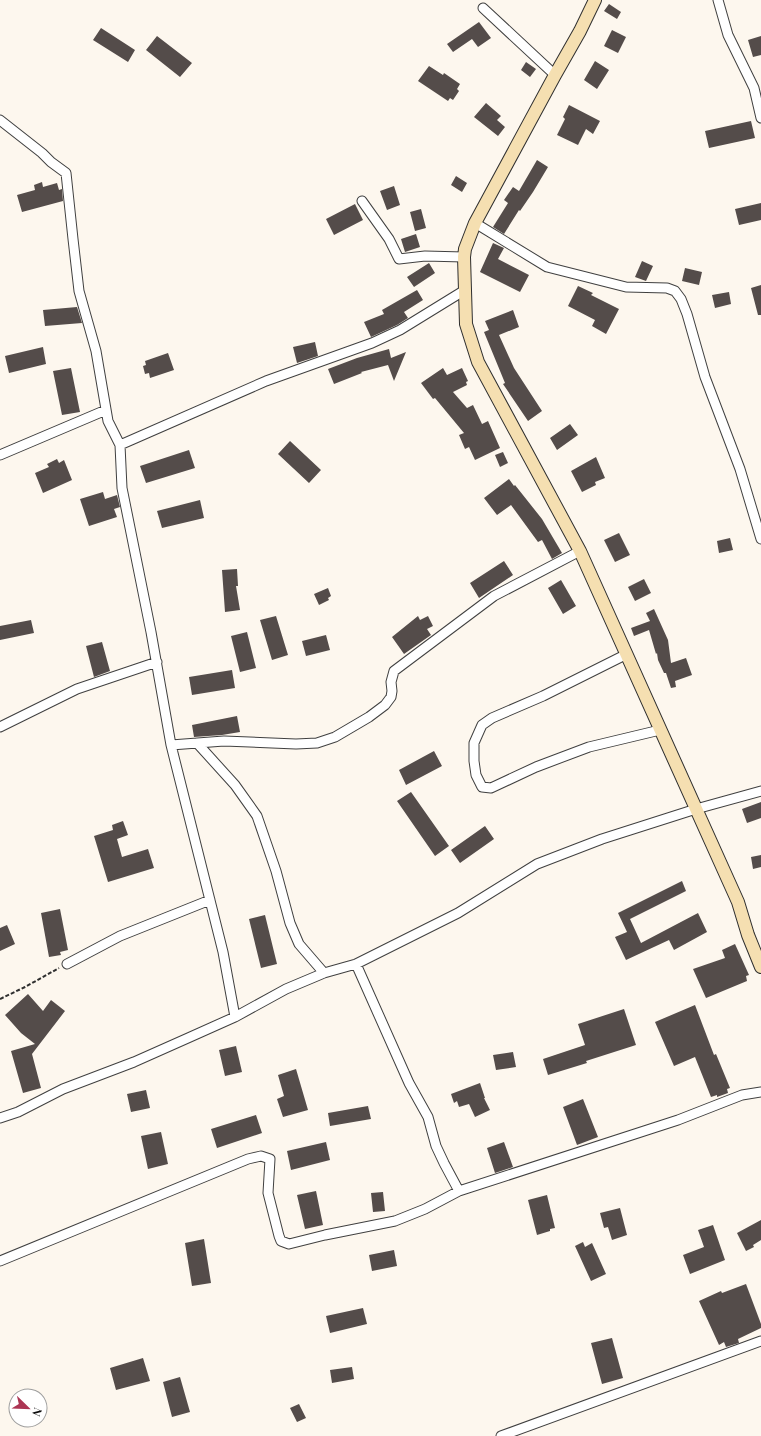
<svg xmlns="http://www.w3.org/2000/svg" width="761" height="1436" font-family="'Playfair Display',serif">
<rect width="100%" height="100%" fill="#fdf7ee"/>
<path fill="#544c4a" d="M 609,4 L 621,12 L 617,19 L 604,11 Z
M 479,22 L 491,38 L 478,47 L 472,39 L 453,52 L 447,44 Z
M 101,28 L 135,50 L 128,62 L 93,40 Z
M 612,30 L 626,37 L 618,53 L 604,46 Z
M 157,36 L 192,63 L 180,77 L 146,50 Z
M 761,36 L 761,55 L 753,57 L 748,40 Z
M 595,61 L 609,70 L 597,89 L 584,80 Z
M 526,62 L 536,69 L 530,77 L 521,70 Z
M 429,66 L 443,75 L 444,73 L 460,84 L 457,89 L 459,91 L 453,100 L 450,98 L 448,101 L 418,81 Z
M 486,103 L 501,116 L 497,120 L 505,127 L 498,136 L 474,117 Z
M 569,105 L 600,121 L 593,134 L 586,129 L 578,145 L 557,135 L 565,119 L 563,117 Z
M 751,121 L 755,138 L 709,148 L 705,131 Z
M 537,160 L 548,167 L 533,192 L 520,211 L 519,210 L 504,234 L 493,227 L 508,203 L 504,200 L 513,187 L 519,191 Z
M 456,176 L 467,183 L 462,192 L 451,185 Z
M 42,182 L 43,187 L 57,183 L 59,190 L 62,189 L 63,201 L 22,212 L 17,195 L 35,190 L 34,185 Z
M 394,186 L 400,205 L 387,210 L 380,191 Z
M 761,203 L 761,220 L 739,225 L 735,209 Z
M 355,204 L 363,220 L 334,235 L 326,219 Z
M 421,209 L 426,228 L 415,231 L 410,212 Z
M 416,234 L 420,247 L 405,252 L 401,239 Z
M 493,243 L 504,248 L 498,259 L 529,275 L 520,292 L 480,272 Z
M 642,261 L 653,266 L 646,281 L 635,277 Z
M 429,263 L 435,273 L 414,287 L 407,277 Z
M 685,268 L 702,272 L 699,285 L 682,281 Z
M 761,285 L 761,315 L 758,315 L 751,288 Z
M 578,286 L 593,293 L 591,295 L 619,309 L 606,334 L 592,326 L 595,320 L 568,306 Z
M 417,290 L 423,300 L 404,312 L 408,318 L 397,325 L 371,337 L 364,322 L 384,314 L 382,310 Z
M 729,292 L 731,304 L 715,308 L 712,295 Z
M 77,307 L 82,323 L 45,326 L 43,310 Z
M 513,310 L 519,327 L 499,335 L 514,368 L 542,411 L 528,421 L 503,384 L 505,383 L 484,332 L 489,330 L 485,321 Z
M 315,342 L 318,356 L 297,363 L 293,347 Z
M 43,347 L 46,364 L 9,373 L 5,356 Z
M 389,349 L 391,358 L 406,352 L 394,381 L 388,365 L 361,372 L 362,373 L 334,384 L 328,369 L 357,358 Z
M 168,353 L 174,370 L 150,378 L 149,373 L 145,374 L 143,366 L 146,365 L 145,361 Z
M 71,368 L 80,412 L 62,415 L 53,371 Z
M 443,368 L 447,375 L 462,368 L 468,381 L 466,382 L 467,385 L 453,392 L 467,408 L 473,405 L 482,424 L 488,421 L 500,448 L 475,460 L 469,447 L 465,449 L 459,435 L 464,433 L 435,398 L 433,399 L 421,383 Z
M 570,424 L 578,435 L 557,450 L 550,438 Z
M 290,441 L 321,470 L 309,483 L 278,454 Z
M 189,450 L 195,468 L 146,483 L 140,466 Z
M 503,452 L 508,463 L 500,467 L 495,455 Z
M 596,457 L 605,478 L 595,482 L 596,485 L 582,492 L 571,471 Z
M 57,459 L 59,463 L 64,460 L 72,480 L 43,493 L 35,473 L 49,467 L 47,464 Z
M 509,479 L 514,486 L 515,485 L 542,519 L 562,553 L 552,559 L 542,540 L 538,542 L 511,505 L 497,515 L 484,498 Z
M 103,492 L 105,499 L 117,495 L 120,507 L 114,509 L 117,517 L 89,526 L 80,499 Z
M 200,500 L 204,518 L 162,528 L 157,511 Z
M 619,533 L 630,555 L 615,562 L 604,540 Z
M 730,538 L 733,550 L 719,553 L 717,541 Z
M 504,561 L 513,575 L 479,598 L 470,583 Z
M 237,569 L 238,586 L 236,586 L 240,610 L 225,612 L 222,570 Z
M 644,579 L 651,593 L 635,601 L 628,587 Z
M 561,580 L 576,606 L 563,614 L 548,588 Z
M 328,588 L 331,596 L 328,598 L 329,600 L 319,605 L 314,594 Z
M 654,609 L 668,640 L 671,663 L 686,658 L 692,675 L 675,681 L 676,687 L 671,688 L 666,673 L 664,673 L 658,660 L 657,653 L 656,654 L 649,630 L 634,636 L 631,628 L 650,621 L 646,613 Z
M 276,616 L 288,655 L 272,660 L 260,620 Z
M 418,616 L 420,620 L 428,616 L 433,626 L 427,629 L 431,635 L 404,654 L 392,637 Z
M 31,620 L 34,633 L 0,640 L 0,626 Z
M 247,632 L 256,668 L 240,672 L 231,636 Z
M 326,635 L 330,650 L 306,656 L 302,641 Z
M 102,642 L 110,671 L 94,677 L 86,646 Z
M 232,670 L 235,688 L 192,695 L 189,677 Z
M 237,716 L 240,732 L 222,735 L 194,737 L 192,725 Z
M 434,751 L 442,766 L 406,785 L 399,770 Z
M 411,792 L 449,846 L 435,856 L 397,801 Z
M 761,802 L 761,818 L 747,823 L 742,809 Z
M 123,821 L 128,835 L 117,839 L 122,857 L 148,849 L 154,868 L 108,882 L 94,836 L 113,830 L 112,825 Z
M 485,826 L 494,839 L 460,863 L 451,850 Z
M 761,855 L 761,867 L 753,869 L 751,857 Z
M 682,881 L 686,891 L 630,919 L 641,943 L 698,913 L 707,932 L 674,950 L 669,940 L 626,960 L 615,937 L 627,932 L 618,913 Z
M 60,909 L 68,950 L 60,952 L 61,955 L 49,957 L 41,913 Z
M 265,915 L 277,964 L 261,968 L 249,919 Z
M 7,925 L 15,944 L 0,951 L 0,928 Z
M 735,944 L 749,975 L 746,976 L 747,981 L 706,998 L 693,969 L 725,958 L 722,950 Z
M 28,994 L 43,1011 L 51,1000 L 65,1011 L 32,1054 L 41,1088 L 23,1093 L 11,1051 L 35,1044 L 21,1033 L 5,1015 Z
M 695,1005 L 714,1055 L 716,1054 L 730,1088 L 727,1089 L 728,1093 L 717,1097 L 717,1095 L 711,1097 L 695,1057 L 674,1066 L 655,1022 Z
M 624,1009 L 636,1045 L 586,1061 L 587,1063 L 548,1075 L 543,1059 L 585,1045 L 578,1024 Z
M 236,1046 L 242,1072 L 225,1076 L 219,1050 Z
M 513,1052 L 516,1067 L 496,1070 L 493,1055 Z
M 296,1069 L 308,1110 L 283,1117 L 277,1099 L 284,1096 L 278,1075 Z
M 480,1083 L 485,1098 L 484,1098 L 490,1110 L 475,1117 L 469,1104 L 459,1107 L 457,1101 L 454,1103 L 451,1094 Z
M 146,1090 L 150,1108 L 131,1112 L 127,1094 Z
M 583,1099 L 598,1137 L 577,1145 L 563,1107 Z
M 368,1106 L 371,1119 L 330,1126 L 328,1113 Z
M 256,1115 L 262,1133 L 217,1148 L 211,1129 Z
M 161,1132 L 168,1164 L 148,1169 L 141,1136 Z
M 326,1142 L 330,1160 L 291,1170 L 287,1151 Z
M 504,1142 L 513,1167 L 495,1173 L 487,1148 Z
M 316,1191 L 323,1225 L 305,1229 L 297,1195 Z
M 383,1192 L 385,1211 L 373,1212 L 371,1193 Z
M 547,1195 L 555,1228 L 550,1229 L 550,1231 L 537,1235 L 528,1200 Z
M 620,1208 L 627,1235 L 612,1240 L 608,1227 L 604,1228 L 600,1213 Z
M 761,1220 L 761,1240 L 753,1245 L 754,1247 L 746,1251 L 737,1233 Z
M 713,1225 L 725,1260 L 690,1274 L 683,1255 L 704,1247 L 698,1230 Z
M 204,1239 L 211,1283 L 192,1286 L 185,1243 Z
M 583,1242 L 585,1247 L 592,1243 L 606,1274 L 591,1281 L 575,1246 Z
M 394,1250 L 397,1266 L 372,1271 L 369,1255 Z
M 746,1284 L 761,1324 L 761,1328 L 738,1339 L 739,1343 L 726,1347 L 724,1342 L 719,1345 L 699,1301 L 721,1291 L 722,1293 Z
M 363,1308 L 367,1324 L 330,1333 L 326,1316 Z
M 612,1338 L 623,1378 L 602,1384 L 591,1343 Z
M 143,1358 L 150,1381 L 116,1390 L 110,1368 Z
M 352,1367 L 354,1379 L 332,1383 L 330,1370 Z
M 180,1377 L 190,1412 L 172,1417 L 163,1382 Z
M 299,1404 L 306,1418 L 297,1422 L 290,1408 Z"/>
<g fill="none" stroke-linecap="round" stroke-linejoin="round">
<g stroke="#404040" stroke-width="11">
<path id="street" d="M 718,0 L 728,35 L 754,88 L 761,118
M 483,8 L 555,75
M 0,120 L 42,153 L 51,162 L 66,173 L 73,239 L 79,291 L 96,351 L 108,421 L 120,445 L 122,488 L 151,632 L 171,745 L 223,952 L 235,1017
M 362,201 L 389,239 L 399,259 L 425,256 L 464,257
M 475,223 L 547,267 L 626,287 L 667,288 L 675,291 L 681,299 L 687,314 L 705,377 L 740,469 L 761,539
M 120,445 L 266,381 L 372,343 L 400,330 L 465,290
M 0,455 L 106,410
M 627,654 L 543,696 L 492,718 L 482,725 L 474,743 L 474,761 L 476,775 L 482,787 L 491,788 L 536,767 L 589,747 L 660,730
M 0,727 L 77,689 L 157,662
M 197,743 L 235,785 L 257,816 L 276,871 L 290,923 L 299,944 L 324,973
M 171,745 L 224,741 L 296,744 L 317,743 L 335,737 L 369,717 L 385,705 L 391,697 L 392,691 L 391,682 L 394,671 L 494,596 L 580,551
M 67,964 L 120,936 L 210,900
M 356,964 L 409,1083 L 428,1117 L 436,1146 L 444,1163 L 459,1191
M 0,1118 L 18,1112 L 63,1089 L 134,1062 L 188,1038 L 235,1017 L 286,989 L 324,973 L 356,964 L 458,913 L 537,864 L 602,839 L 696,809 L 761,791
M 0,1261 L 248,1159 L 261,1156 L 270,1159 L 268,1193 L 279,1236 L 281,1241 L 289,1244 L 325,1235 L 395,1221 L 425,1209 L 459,1191 L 678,1120 L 742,1095 L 761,1092
M 501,1436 L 761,1341"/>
</g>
<g stroke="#2f2f2f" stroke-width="14">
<path id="secondary" d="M 595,0 L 580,31 L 555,75 L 475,223 L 465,249 L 464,257 L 466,324 L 478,362 L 580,551 L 738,902 L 748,935 L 761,967"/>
</g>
<path stroke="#2f2f2f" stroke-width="2" stroke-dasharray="4 2" stroke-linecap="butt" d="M 0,999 L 25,987 L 59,968"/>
<use href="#street" stroke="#fff" stroke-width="9"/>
<use href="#secondary" stroke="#f5dfb1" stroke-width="12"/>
</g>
<g transform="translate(28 1408) rotate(113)"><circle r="19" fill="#ffffff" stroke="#9e9e9e"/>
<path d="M0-3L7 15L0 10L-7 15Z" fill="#ac3553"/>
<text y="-6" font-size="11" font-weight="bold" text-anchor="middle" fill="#0d0d0d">N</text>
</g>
</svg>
